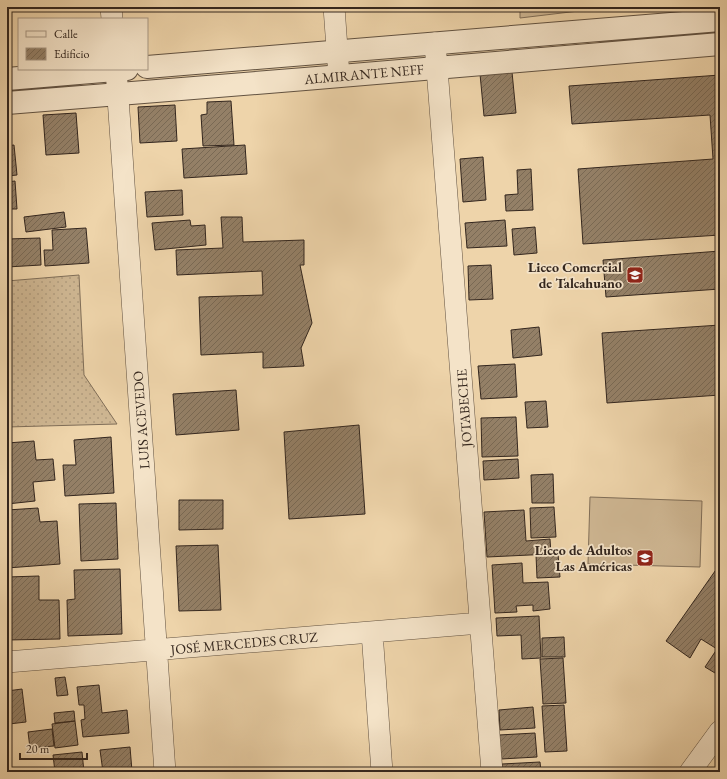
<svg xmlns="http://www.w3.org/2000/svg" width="727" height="779" font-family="'EB Garamond',serif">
<defs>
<pattern id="grass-dots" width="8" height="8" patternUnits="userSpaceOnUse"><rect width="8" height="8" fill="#ceb692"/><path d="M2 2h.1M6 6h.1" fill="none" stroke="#b19c7d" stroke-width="1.8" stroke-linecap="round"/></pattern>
<pattern id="building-hatch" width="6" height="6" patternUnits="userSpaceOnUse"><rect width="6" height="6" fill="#948067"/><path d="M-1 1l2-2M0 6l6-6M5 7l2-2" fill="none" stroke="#796954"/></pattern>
</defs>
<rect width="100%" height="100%" fill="#eed4aa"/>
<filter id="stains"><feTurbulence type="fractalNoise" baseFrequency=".005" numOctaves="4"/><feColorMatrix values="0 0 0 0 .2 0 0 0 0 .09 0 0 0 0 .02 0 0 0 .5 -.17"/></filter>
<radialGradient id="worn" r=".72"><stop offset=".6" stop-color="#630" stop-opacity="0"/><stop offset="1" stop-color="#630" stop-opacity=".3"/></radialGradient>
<path fill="url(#grass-dots)" stroke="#806e58" d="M 79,275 L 84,375 L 117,424 L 7,427 L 7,281 Z"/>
<path fill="#ceb692" stroke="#806e58" d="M 520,7 L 612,7 L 520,18 Z
M 590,497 L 702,501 L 700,567 L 588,564 Z"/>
<path fill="url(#building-hatch)" stroke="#33261e" d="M 512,72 L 516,113 L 484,116 L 480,74 Z
M 720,75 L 720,235 L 583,244 L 578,169 L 713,159 L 710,115 L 572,124 L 569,86 Z
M 231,101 L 234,145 L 203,146 L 201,115 L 207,114 L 207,102 Z
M 175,105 L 177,141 L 140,143 L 138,107 Z
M 76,113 L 79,153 L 46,155 L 43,115 Z
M 14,145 L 17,175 L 7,176 L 7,146 Z
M 245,145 L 247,174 L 184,178 L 182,149 Z
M 483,157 L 486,200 L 463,202 L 460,159 Z
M 531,169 L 533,210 L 506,211 L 505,195 L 518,194 L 517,170 Z
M 15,181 L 17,209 L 7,209 L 7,182 Z
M 182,190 L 183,215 L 147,217 L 145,192 Z
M 64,212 L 66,227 L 26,232 L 24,217 Z
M 221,217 L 242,217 L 243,242 L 304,240 L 304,265 L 300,265 L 312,323 L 301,348 L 304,366 L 263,368 L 263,352 L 201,355 L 199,297 L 263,295 L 262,271 L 177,275 L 176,250 L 223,248 Z
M 190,220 L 191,226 L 205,225 L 206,245 L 155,250 L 152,223 Z
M 505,220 L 507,246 L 467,248 L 465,223 Z
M 535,227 L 537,253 L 514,255 L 512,229 Z
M 86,228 L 89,263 L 45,266 L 44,250 L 53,250 L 52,230 Z
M 40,238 L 41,265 L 7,267 L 7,239 Z
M 720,251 L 720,289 L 606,297 L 603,260 Z
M 491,265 L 493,299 L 469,300 L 468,266 Z
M 720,325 L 720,395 L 607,403 L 602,333 Z
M 539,327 L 542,355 L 513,358 L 511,330 Z
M 515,364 L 517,397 L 481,399 L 478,366 Z
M 236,390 L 239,430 L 176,435 L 173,394 Z
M 546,401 L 548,427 L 527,428 L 525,402 Z
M 516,417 L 518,456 L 482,457 L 481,418 Z
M 359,425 L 365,514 L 289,519 L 284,432 Z
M 111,437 L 114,493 L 65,496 L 63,465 L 76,465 L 74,440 Z
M 34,441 L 36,460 L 53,459 L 55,480 L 33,482 L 35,501 L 7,504 L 7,443 Z
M 518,459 L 519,478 L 484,480 L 483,461 Z
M 553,474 L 554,503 L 532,503 L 531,475 Z
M 179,500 L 223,500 L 223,529 L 179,530 Z
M 116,503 L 118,559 L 81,561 L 79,504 Z
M 554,507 L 556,537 L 531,538 L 530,508 Z
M 38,508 L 40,522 L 57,521 L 60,564 L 7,568 L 7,510 Z
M 524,510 L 526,541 L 550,539 L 551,554 L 487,557 L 484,512 Z
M 218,545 L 221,610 L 179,611 L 176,546 Z
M 558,554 L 560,577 L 537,578 L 536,555 Z
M 522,563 L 523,583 L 548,582 L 550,609 L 533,611 L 533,605 L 516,606 L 517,612 L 495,613 L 492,565 Z
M 720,564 L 720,676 L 705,667 L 717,649 L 701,639 L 690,658 L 666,641 Z
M 120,569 L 122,634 L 68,636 L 67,600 L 75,599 L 74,570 Z
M 39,576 L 39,600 L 59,600 L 60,639 L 7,640 L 7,577 Z
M 539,616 L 541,658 L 522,659 L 521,635 L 497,636 L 496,618 Z
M 564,637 L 565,657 L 542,657 L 542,638 Z
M 563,658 L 566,703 L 543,704 L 540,659 Z
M 65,677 L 68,695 L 57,696 L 55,678 Z
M 99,685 L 102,713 L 127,710 L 129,733 L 83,737 L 81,720 L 85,719 L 84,705 L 79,705 L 77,687 Z
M 22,689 L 26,722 L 9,724 L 7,709 L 7,691 Z
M 564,705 L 567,751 L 545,752 L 542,706 Z
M 533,707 L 535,728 L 500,730 L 499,710 Z
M 74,711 L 75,721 L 55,723 L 54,713 Z
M 75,721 L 78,745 L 55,748 L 52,724 Z
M 52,729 L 54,746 L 30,748 L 28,732 Z
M 535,733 L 537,757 L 501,759 L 499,735 Z
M 130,747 L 132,771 L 103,772 L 100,750 Z
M 82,752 L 84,772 L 55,772 L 53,755 Z
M 540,762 L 541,772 L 502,772 L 502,764 Z"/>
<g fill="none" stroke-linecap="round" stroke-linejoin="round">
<g stroke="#625241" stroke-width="22">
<path id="minor" d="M 111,7 L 112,19
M 334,7 L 339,76
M 435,43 L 492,772
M 116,69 L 165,772
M 372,632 L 382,772
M 7,662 L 480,623
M 690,772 L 720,731"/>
</g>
<g stroke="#625241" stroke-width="24">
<path id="tertiary" d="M 147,67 L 720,20
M 7,79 L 127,69
M 7,103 L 305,79 L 720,44"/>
</g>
<use href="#minor" stroke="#f4e3c8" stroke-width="21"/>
<use href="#tertiary" stroke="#f4e3c8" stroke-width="22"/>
</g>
<defs>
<g id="school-square" transform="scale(0.9)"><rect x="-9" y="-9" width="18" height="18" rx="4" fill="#8f2418" stroke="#f4e3c8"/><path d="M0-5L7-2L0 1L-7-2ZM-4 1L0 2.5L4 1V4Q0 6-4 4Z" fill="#fff"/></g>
</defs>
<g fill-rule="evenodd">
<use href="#school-square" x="635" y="275"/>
<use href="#school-square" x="645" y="558"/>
</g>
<g text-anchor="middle" stroke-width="3.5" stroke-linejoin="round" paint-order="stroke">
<g font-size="14" fill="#33261e" stroke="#f4e3c8">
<text transform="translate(364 74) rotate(-5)" y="5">ALMIRANTE NEFF</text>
<text transform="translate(464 408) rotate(-94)" y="5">JOTABECHE</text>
<text transform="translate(141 420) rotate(-94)" y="5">LUIS ACEVEDO</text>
<text transform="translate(244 643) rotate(-5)" y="5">JOSÉ MERCEDES CRUZ</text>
</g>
<g font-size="14" font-weight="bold" fill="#33261e" stroke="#f4e3c8" text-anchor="end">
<text x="622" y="272">Liceo Comercial<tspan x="622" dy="16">de Talcahuano</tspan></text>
<text x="632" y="555">Liceo de Adultos<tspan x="632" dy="16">Las Américas</tspan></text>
</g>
</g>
<rect width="727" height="779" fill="none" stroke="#eed4aa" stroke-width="24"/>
<rect x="8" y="8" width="711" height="763" fill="none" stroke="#33261e" stroke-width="2"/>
<rect x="12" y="12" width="703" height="755" fill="none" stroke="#33261e"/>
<rect x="18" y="18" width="130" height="52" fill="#f4e3c8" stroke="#a79784"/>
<rect x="26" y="31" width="20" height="6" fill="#f4e3c8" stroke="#a79784"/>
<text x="54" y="38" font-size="12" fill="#33261e">Calle</text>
<rect x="26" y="48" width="20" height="12" fill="url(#building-hatch)" stroke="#a79784"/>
<text x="54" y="58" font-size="12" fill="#33261e">Edificio</text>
<path d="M20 753v6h67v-6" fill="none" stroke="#33261e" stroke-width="2"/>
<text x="26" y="753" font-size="12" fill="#33261e" stroke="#f4e3c8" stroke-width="3" paint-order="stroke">20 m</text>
<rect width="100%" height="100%" filter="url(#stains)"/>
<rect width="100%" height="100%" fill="url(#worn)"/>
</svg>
